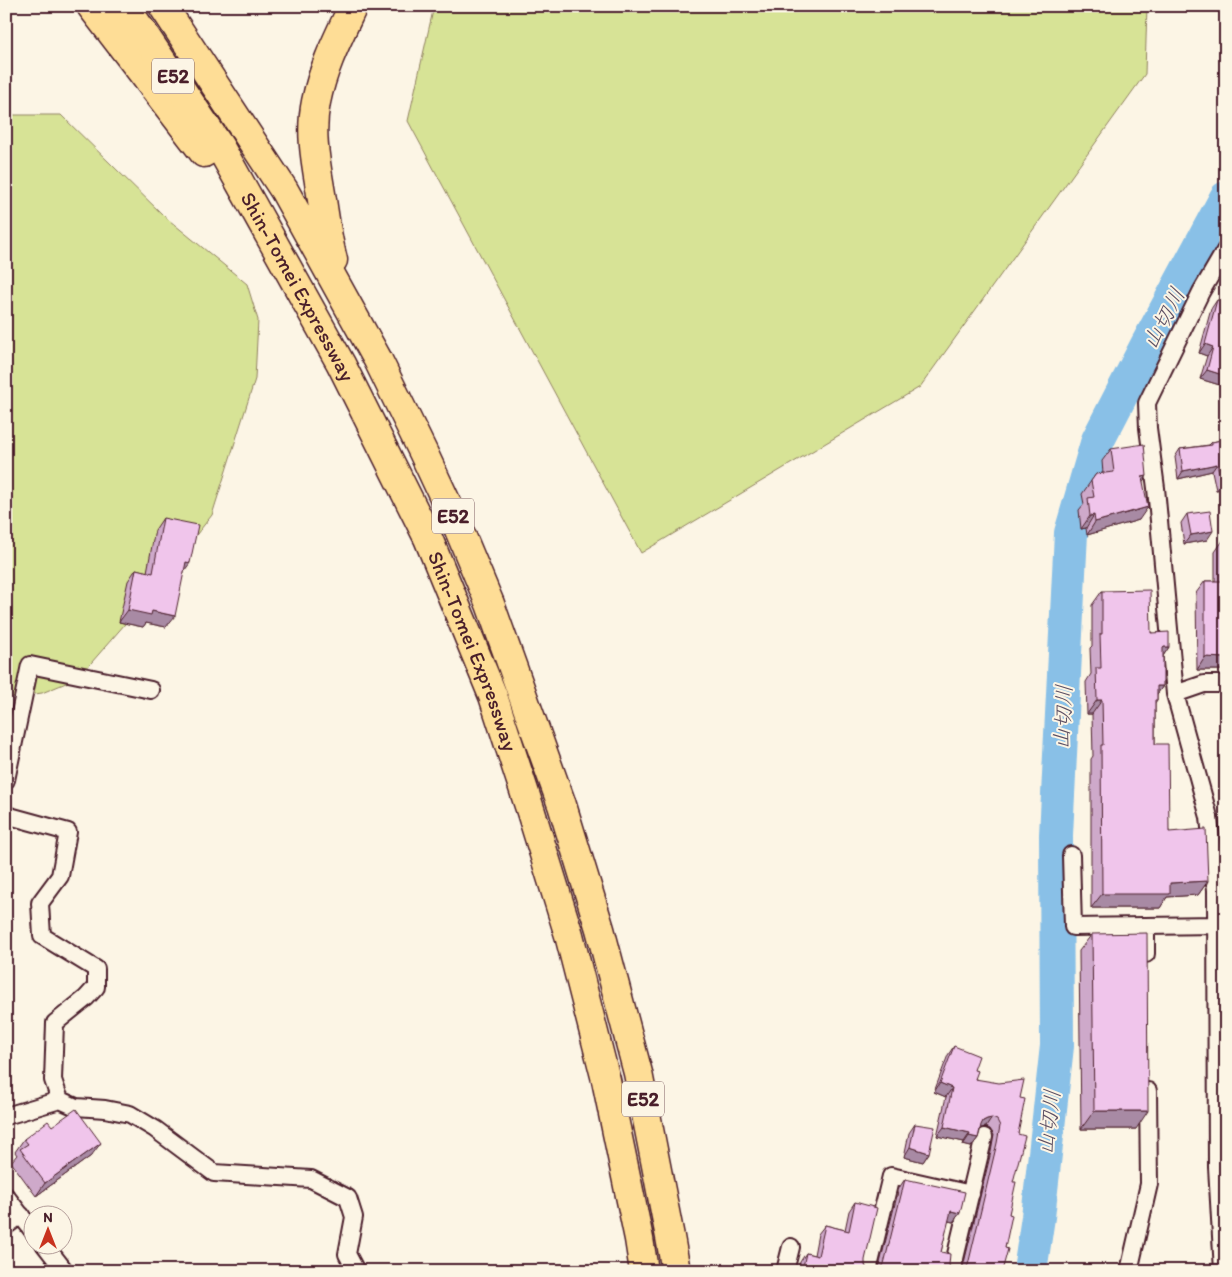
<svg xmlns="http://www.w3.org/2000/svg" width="1232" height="1277" font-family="Itim,'Klee One',sans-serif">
<rect width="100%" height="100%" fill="#fcf5e5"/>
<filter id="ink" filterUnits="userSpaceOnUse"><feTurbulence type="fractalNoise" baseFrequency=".02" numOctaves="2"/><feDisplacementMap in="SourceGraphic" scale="10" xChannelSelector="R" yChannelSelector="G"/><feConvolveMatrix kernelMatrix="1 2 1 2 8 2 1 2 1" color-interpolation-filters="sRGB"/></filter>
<g filter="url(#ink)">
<path fill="#d7e396" stroke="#908160" d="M 434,6 L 1147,6 L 1145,74 L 920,387 L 641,553 L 408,121 Z
M 6,115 L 61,115 L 164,216 L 247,284 L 258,320 L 255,379 L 212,515 L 132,616 L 78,678 L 42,693 L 6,698 Z"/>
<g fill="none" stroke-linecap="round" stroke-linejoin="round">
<path stroke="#89c0e7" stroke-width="34" d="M 1030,1271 L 1038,1217 L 1057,1046 L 1056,835 L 1071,533 L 1098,440 L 1147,345 L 1226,198"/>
<g stroke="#4a1f2b" stroke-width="20">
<path id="minor" d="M 1175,694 L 1204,684 L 1226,684
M 6,780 L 30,665 L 151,690
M 6,815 L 68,832 L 60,876 L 40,903 L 42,936 L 96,969 L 96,987 L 86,998 L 55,1023 L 53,1080 L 60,1100 L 76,1107 L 105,1109 L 130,1114 L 155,1129 L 214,1173 L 311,1179 L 348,1198 L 354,1217 L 347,1254 L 356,1271
M 1071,855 L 1073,927 L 1217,925
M 1146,926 L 1146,954
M 6,1116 L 60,1100
M 6,1196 L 32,1230
M 6,1226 L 21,1215
M 44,1244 L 65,1271
M 785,1271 L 791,1247
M 868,1271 L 891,1176 L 971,1194
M 952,1271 L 984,1137
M 1129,1271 L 1149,1184 L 1148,1091
M 1223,1271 L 1217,1167 L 1216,890 L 1209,817 L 1175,694 L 1156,488 L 1148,428 L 1147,403 L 1201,292 L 1226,249"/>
</g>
<g stroke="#4a1f2b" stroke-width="31">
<g id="motorway">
<path d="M 91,6 L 204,153"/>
<path id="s1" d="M 125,6 L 220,147 L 341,364 L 428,538 L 493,696 L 531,812 L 569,935 L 606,1080 L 639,1239 L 644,1271"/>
<path d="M 163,6 L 284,190 L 378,360 L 423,452 L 457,525 L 490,604 L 562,805 L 600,929 L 638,1073 L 670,1237 L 676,1271"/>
<path d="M 333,260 C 328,241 325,221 322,200 C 317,168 309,135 316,102 C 323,67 338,38 353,6"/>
</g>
</g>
<use href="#minor" stroke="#fcf5e5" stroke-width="16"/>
<use href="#motorway" stroke="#fedd96" stroke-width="28"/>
</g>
<path fill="#cea9ca" stroke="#4a1f2b" d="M 1226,279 L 1226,382 L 1223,386 L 1200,379 L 1207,356 L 1199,353 L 1211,309 L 1217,300 L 1220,301 Z
M 1226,439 L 1226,483 L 1222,489 L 1216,490 L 1212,471 L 1178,479 L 1175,457 L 1180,449 L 1209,445 L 1212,442 Z
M 1111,449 L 1143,482 L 1139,520 L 1087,535 L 1086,528 L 1081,529 L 1079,510 L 1084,504 L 1082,494 L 1096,474 L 1103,473 L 1102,461 Z
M 1187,514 L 1207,540 L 1184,544 L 1181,523 Z
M 163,518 L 184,572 L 166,627 L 146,623 L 143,627 L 119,622 L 128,581 L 136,569 L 147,572 L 155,530 Z
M 1224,539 L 1226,539 L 1226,670 L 1197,670 L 1196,593 L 1205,581 L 1215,581 L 1215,552 Z
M 1102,591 L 1169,647 L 1163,656 L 1163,686 L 1157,694 L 1157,700 L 1155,703 L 1155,744 L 1169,832 L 1208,881 L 1198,895 L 1167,897 L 1160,908 L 1091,908 L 1091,759 L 1093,756 L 1092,714 L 1087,714 L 1086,682 L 1091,674 L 1090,648 L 1092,646 L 1092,605 Z
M 1092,934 L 1136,1129 L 1081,1129 L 1079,951 Z
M 954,1046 L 974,1070 L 975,1079 L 1020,1098 L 1018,1134 L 1005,1248 L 962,1271 L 991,1152 L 994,1135 L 990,1129 L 986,1127 L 981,1128 L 978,1138 L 971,1147 L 963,1145 L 964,1142 L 937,1136 L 946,1097 L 934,1092 L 948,1055 Z
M 915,1124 L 929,1153 L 923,1162 L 904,1157 L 909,1133 Z
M 52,1126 L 91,1156 L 36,1196 L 11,1162 L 17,1155 L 15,1152 L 24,1139 Z
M 905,1179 L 960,1213 L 953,1222 L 948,1221 L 941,1252 L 951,1269 L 878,1271 L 899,1188 Z
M 855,1202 L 865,1265 L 867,1269 L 870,1271 L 798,1271 L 800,1262 L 806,1253 L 814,1255 L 818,1234 L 825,1225 L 845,1230 L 849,1211 Z
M 1207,1264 L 1221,1268 L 1224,1271 L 1202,1271 Z"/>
<path fill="#a88aa4" stroke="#4a1f2b" d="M 1205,344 L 1213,347 L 1207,356 L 1199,353 Z
M 1207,370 L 1226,376 L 1226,382 L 1223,386 L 1200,379 Z
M 1217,464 L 1212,471 L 1178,479 L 1183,471 Z
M 1147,476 L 1138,488 L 1142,477 Z
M 1226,481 L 1226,483 L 1222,489 L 1216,490 L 1222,482 Z
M 1148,507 L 1139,520 L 1087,535 L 1095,522 Z
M 1094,515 L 1086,528 L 1081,529 L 1090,516 Z
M 1213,531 L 1207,540 L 1184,544 L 1191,535 Z
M 186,562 L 190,563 L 182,574 Z
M 128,610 L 152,611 L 175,616 L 166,627 L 146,623 L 143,627 L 119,622 Z
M 1163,647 L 1169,647 L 1159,662 Z
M 1205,657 L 1226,658 L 1226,670 L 1197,670 Z
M 1157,686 L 1163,686 L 1152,701 Z
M 1097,700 L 1102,700 L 1092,714 L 1087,714 Z
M 1208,881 L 1198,895 L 1167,897 L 1160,908 L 1091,908 L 1102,894 L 1170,883 Z
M 940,1083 L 952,1088 L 946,1097 L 934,1092 Z
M 1094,1111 L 1148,1111 L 1136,1129 L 1081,1129 Z
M 992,1118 L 986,1127 L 981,1128 L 977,1130 L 983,1121 L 987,1119 Z
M 944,1127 L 970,1133 L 964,1142 L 937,1136 Z
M 969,1136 L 978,1138 L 971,1147 L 963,1145 Z
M 101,1143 L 91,1156 L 36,1196 L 45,1183 Z
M 910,1147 L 929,1153 L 923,1162 L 904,1157 Z
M 951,1211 L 960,1213 L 953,1222 L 945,1220 Z"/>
<path fill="#f0c5eb" stroke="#4a1f2b" d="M 1226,295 L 1226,376 L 1207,370 L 1213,347 L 1205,344 L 1217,300 L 1224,302 Z
M 1226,439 L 1226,481 L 1222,482 L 1217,464 L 1183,471 L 1180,449 L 1212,445 L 1212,442 Z
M 1144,444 L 1147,476 L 1142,477 L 1148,507 L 1095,522 L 1094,515 L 1090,516 L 1088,498 L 1094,497 L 1091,481 L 1096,474 L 1114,472 L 1111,449 Z
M 1210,511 L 1213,531 L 1191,535 L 1187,514 Z
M 163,518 L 198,525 L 190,563 L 186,562 L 175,616 L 152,611 L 151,615 L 128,610 L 136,569 L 153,573 Z
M 1224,539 L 1226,539 L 1226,658 L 1205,657 L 1205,581 L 1224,581 Z
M 1150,590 L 1151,633 L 1169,632 L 1169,647 L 1163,647 L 1163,686 L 1157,686 L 1157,700 L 1155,700 L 1155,744 L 1168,744 L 1169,832 L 1206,829 L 1208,881 L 1170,883 L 1170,894 L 1102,894 L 1101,745 L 1103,745 L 1102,700 L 1097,700 L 1096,668 L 1101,668 L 1100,634 L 1102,634 L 1102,591 Z
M 1147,933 L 1148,1111 L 1094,1111 L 1092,934 Z
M 954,1046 L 979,1056 L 974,1070 L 978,1071 L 975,1079 L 999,1083 L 1024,1080 L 1020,1098 L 1025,1099 L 1018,1134 L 1025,1136 L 1013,1182 L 1016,1182 L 1009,1214 L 1012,1215 L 1005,1248 L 1008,1249 L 1002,1271 L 963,1271 L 965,1269 L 968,1265 L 997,1143 L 1000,1126 L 997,1120 L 992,1118 L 987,1119 L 983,1121 L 981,1125 L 978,1138 L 969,1136 L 970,1133 L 944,1127 L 952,1088 L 940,1083 Z
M 76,1109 L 101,1143 L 45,1183 L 20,1149 L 28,1144 L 24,1139 L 48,1121 L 52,1126 Z
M 915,1124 L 935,1127 L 929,1153 L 910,1147 Z
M 905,1179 L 965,1192 L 960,1213 L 951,1211 L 941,1252 L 950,1254 L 949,1265 L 951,1269 L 954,1271 L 878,1271 L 881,1269 L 884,1264 Z
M 855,1202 L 877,1208 L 865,1260 L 865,1265 L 867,1269 L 870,1271 L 802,1271 L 806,1253 L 818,1256 L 825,1225 L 849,1231 Z
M 1207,1264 L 1219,1264 L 1221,1268 L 1224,1271 L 1208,1271 Z"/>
</g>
<g text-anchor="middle" stroke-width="4" stroke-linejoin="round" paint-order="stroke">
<g fill="#fcf5e5" stroke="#7f5f63" stroke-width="1">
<rect x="152" y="58.5" width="42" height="35" rx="4"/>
<rect x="432" y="498.5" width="42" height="35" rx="4"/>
<rect x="622" y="1081.5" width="42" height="35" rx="4"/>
</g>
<g font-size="20" font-weight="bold" fill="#4a1f2b">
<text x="173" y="83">E52</text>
<text x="453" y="523">E52</text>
<text x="643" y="1106">E52</text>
</g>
<g font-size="21" fill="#4a1f2b" stroke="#fcf5e5">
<text dy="7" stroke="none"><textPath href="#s1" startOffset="330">Shin-Tomei Expressway</textPath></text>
<text dy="7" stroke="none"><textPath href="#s1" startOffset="735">Shin-Tomei Expressway</textPath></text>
</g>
<g font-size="22" font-style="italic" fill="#5d4f63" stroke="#fcf5e5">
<text transform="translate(1163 318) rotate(-62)" y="8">山切川</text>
<text transform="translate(1062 717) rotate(-87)" y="8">山切川</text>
<text transform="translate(1048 1122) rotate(-83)" y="8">山切川</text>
</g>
</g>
<rect width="1232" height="1277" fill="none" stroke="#fcf5e5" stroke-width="25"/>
<rect x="12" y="12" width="1207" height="1252" fill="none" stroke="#4a1f2b" stroke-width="2" filter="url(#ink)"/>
<g transform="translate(48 1230)"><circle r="24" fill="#fcf5e5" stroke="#b59f9b"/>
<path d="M0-4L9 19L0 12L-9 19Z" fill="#c8321e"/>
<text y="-8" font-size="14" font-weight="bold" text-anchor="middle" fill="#4a1f2b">N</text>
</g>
</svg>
